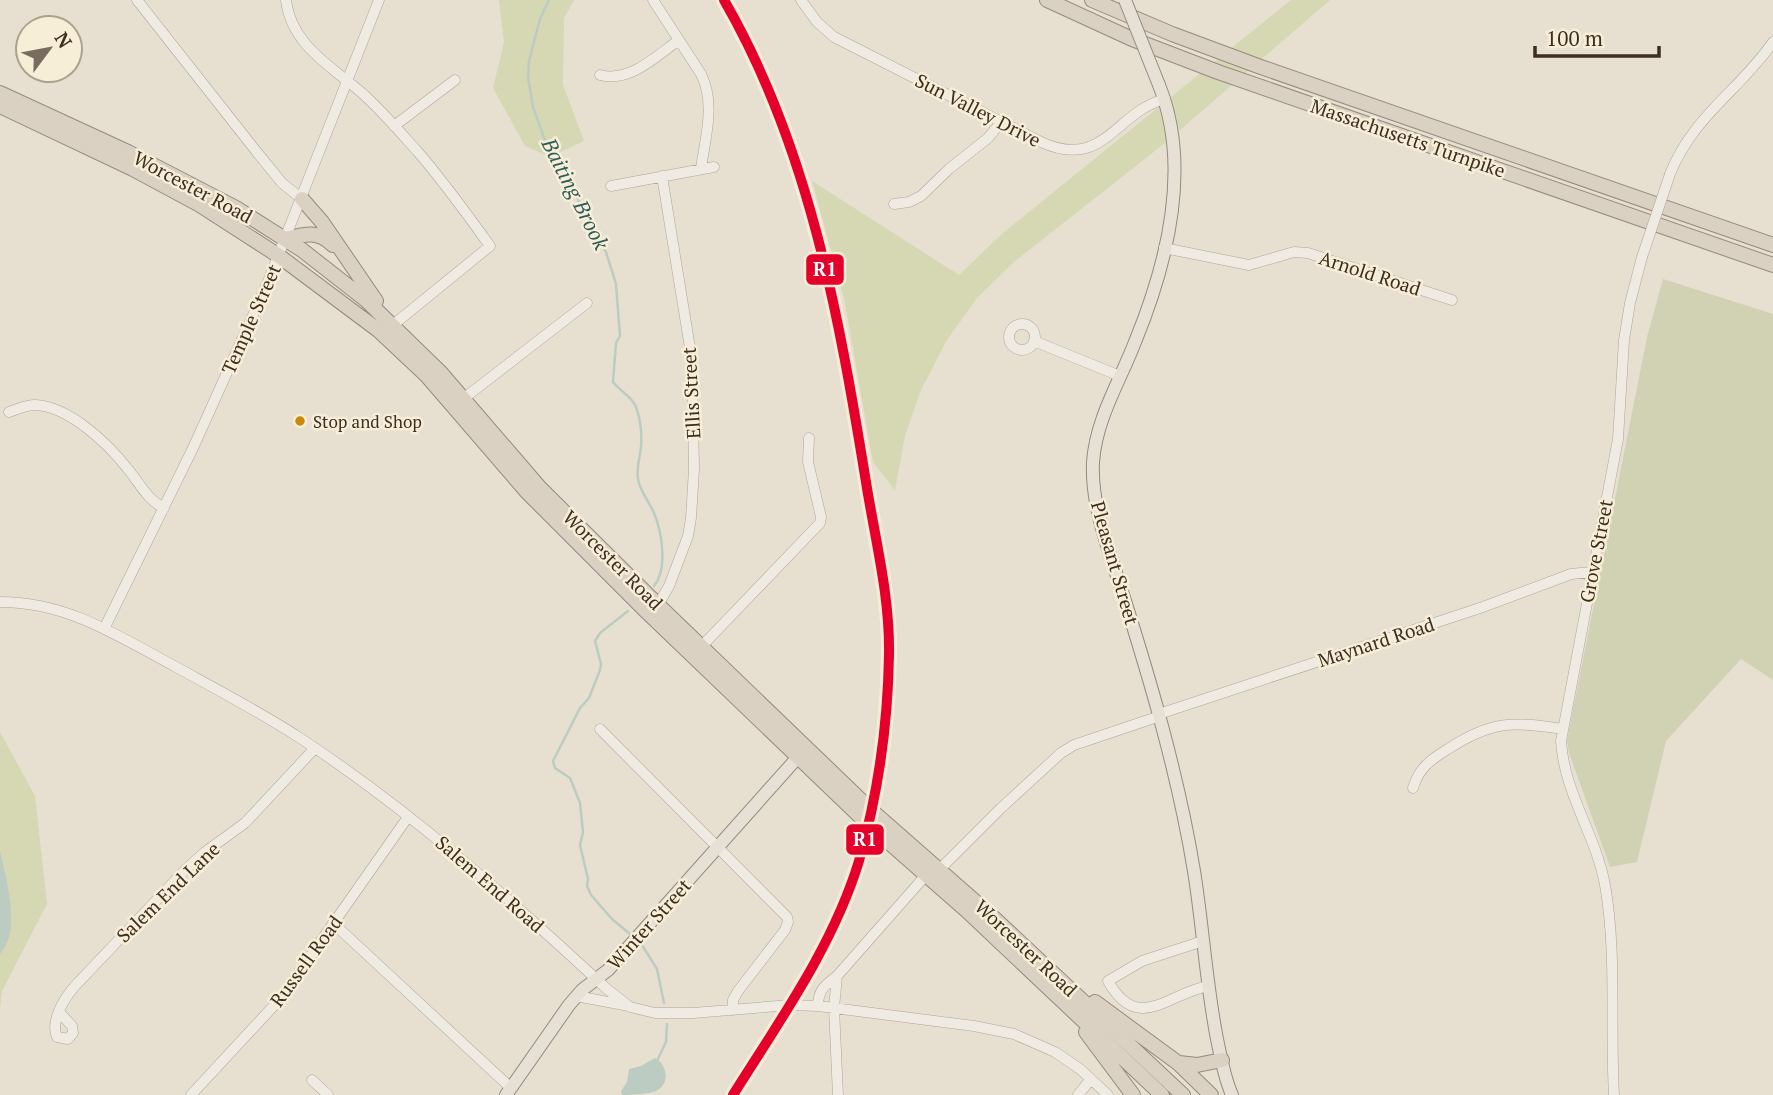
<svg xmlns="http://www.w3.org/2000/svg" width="1773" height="1095" viewBox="0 0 1773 1095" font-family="'PT Serif',serif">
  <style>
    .green { fill: #d6d7b3 }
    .cemetery { fill: #d1d1b3 }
    .water { fill: #bcccc2 }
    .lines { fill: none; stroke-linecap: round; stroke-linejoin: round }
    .stream { stroke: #bcccc2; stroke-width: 2.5 }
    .minor-casing { stroke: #ada599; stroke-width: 11 }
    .major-casing { stroke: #928b80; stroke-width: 14 }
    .highway-casing { stroke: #928b80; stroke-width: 16 }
    .minor { stroke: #efebe3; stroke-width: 10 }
    .major { stroke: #e6e1d4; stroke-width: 12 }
    .highway { stroke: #dad1c2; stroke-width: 14 }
    .minor-bridge-casing { stroke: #ada599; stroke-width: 11; stroke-linecap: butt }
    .major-bridge-casing { stroke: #928b80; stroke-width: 14; stroke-linecap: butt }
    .minor-bridge { stroke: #efebe3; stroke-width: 10 }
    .major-bridge { stroke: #e6e1d4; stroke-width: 12 }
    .rail-1-casing { stroke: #f7eed8; stroke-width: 16 }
    .rail-1 { stroke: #e4002b; stroke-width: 10 }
    .bus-dot { fill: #c88808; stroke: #f7eed8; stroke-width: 2.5 }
    .labels { text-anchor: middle; stroke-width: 5; stroke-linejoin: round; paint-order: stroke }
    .bus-label { font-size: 17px; fill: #3d2e20; stroke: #f7eed8; text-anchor: start }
    .street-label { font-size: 19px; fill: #3d2e20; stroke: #f7eed8 }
    .water-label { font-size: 21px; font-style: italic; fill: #2f5d5a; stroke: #f7eed8 }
    .line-badge { stroke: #f7eed8; stroke-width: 2.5 }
    .badge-label { font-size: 19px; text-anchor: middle; font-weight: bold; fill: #fff }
  </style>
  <rect width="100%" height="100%" fill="#e7e0d1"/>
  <!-- green -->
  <path class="green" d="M499,0H574L564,18L563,85L584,141L550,157L525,146L493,88L504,42Z
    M1291,0H1330L1165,143L1014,262L977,298L947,340L921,390L905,436L895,490L873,462L844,298L812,181L959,275L1003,233Z
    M0,732L35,796L47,904L2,991L0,1008Z"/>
  <!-- cemetery -->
  <path class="cemetery" d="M1663,279L1773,314V680L1741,659L1666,741L1637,862L1610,867L1569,753L1567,740L1647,337Z"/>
  <!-- water -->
  <path class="water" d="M0,851C6,880 22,930 0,954Z
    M655,1058C667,1064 671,1084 656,1091C649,1094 630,1095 622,1095L621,1091L627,1082L629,1069L641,1066Z"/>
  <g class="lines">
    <!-- stream -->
    <path class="stream" d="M549,0L540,19L529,61L528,77L533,107L551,157L575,194L606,252L616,284L620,336L616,343L613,382C620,391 635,399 637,410C641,422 642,434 641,447C640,457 636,469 638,479C640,492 649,501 654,513C662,532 668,569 654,586
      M628,611L600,633L595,641L601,664L600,670L589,698L580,708L553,761L555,768L570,778L580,803L583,832L580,845L588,879L587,886L591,895L612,919L630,934
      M642,945L657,969L664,1003
      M656,1063L666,1042L667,1024"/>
    <!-- minor casing -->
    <g class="minor-casing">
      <path id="minor" d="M137,0L256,151L282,183L302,199
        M286,0C291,45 331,66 362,93C382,111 400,132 418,152C444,182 467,214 490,246L393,325
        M653,0L701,74C716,104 705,138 701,169
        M801,0L817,22L834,37L1041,142C1104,171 1115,112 1165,99
        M600,75C630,83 656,56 679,40
        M394,126L455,80
        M1670,174C1693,116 1739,91 1773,42
        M611,186L714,167
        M894,204L909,202L921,196L949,169L988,138L1002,121
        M1164,248L1249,265L1294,252L1308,253L1452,300
        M1009 337a13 13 0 1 1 26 0a13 13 0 1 1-26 0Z
        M1034,341L1120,376
        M463,399L587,303
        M9,412C18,409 26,405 35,405C69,406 108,444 127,468C139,482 147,500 164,508
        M0,602C68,602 118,636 176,667C218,690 260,712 300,738C411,811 510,899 607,989L630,1007L655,1013H693L790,1005L818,1006L974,1026L1014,1034L1055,1052L1080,1069L1108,1095
        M658,605L669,586L688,536L691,518L694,469L692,360L662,176
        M104,629L193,448L267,284L379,0
        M701,647L820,523L821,517L808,462L809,438
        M1159,714L1480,608L1571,574L1592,572
        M600,729L787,917L788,922L785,930L738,991L733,1000V1010
        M1413,788C1419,768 1430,760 1448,749C1491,721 1512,721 1562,729
        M939,870L1001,808L1061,753L1074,745L1160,716
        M333,923L511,1088
        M1203,941L1142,961L1108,981C1138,1034 1167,994 1208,986
        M837,976L834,1008L838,1095
        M576,996L624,1005
        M818,1006C818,990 825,985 837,976L926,875
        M59,1012L72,1026L73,1033L68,1039L57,1037C50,1021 64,999 74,987L187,868L205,852L245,823L315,748
        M312,1080L328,1095
        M191,1095L281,998L408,817
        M1078,1095L1091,1079
        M1614,1095C1610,1026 1617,953 1605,885C1596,835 1564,793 1561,741L1618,439L1624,340L1630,303L1642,257"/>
    </g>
    <!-- major casing -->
    <g class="major-casing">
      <path id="major" d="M1159,85C1192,167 1167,264 1135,342C1120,381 1096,419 1093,462C1091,504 1107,545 1120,585C1150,679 1178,774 1194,871C1203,927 1206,983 1217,1039C1221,1058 1224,1077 1232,1095
        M506,1095L569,1005L582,990L608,970L798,757"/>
    </g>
    <!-- highway casing -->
    <g class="highway-casing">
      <path id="highway" d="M1047,0L1132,39L1218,72L1773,265
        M1092,0L1172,34L1258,66L1773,245
        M0,93L128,152L236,208L302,250L366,300L441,373L540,488L658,605L872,811L995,919L1183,1095
        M0,106L133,169L200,205L279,256L378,330L427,376L527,492L646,611L868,824L966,910L1162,1095
        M302,199L322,222L376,301
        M286,239C305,234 318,230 333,245
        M1095,1002L1178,1063L1211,1095
        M1086,1032L1133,1095
        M1179,1063L1197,1065L1222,1060"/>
    </g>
    <!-- minor -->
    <use href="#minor" class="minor"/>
    <!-- major -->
    <use href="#major" class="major"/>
    <!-- highway -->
    <use href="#highway" class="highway"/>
    <!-- minor-bridge casing -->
    <g class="minor-bridge-casing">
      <path id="minor-bridge" d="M1642,257L1670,174"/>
    </g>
    <!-- major-bridge casing -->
    <g class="major-bridge-casing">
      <path id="major-bridge" d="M1125,0L1159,85"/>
    </g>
    <!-- minor-bridge -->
    <use href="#minor-bridge" class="minor-bridge"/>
    <!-- major-bridge -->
    <use href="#major-bridge" class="major-bridge"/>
    <!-- rail-1 casing -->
    <g class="rail-1-casing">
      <path id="rail-1" d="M724,0C809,147 839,316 866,482C875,539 890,596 889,654C888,724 878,794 859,861C833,946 780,1020 733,1095"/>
    </g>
    <!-- rail-1 -->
    <use href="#rail-1" class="rail-1"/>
  </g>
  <!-- markers -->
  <circle class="bus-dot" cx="300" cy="421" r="6"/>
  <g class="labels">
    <!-- bus labels -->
    <g class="bus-label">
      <text x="313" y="428">Stop and Shop</text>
    </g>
    <!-- street labels -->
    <g class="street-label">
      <text transform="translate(978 110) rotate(27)" y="7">Sun Valley Drive</text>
      <text transform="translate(1408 138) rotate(19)" y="7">Massachusetts Turnpike</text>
      <text transform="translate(193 187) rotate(28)" y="7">Worcester Road</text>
      <text transform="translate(1370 273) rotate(18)" y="7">Arnold Road</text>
      <text transform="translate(251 319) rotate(-66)" y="7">Temple Street</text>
      <text transform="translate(691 393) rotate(-93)" y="7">Ellis Street</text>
      <text transform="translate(1596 551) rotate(-79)" y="7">Grove Street</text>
      <text transform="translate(613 560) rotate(45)" y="7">Worcester Road</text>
      <text transform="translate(1115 563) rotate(74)" y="7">Pleasant Street</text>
      <text transform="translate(1376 642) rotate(-18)" y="7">Maynard Road</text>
      <text transform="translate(490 884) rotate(41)" y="7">Salem End Road</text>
      <text transform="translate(168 892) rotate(-44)" y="7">Salem End Lane</text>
      <text transform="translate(649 924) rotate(-48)" y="7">Winter Street</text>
      <text transform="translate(1026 948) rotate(43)" y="7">Worcester Road</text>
      <text transform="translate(306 961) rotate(-54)" y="7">Russell Road</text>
    </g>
    <!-- water labels -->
    <g class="water-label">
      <text transform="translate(575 194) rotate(63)" y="7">Baiting Brook</text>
    </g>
  </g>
  <g class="line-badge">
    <rect x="805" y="253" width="40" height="33" rx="7" fill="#e4002b"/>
    <rect x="845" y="823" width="40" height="33" rx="7" fill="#e4002b"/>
  </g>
  <g class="badge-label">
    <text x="825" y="276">R1</text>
    <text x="865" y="846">R1</text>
  </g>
  <!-- north arrow -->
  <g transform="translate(49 49) rotate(58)"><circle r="33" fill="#f7eed8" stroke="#ada18e" stroke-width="2"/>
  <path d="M0-5L12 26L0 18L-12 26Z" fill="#786c5e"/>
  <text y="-10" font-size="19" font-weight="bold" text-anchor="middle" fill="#3d2e20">N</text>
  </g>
  <!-- scale -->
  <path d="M1535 46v10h124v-10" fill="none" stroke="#3d2e20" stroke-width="3.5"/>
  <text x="1546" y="46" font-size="21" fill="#3d2e20" stroke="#f7eed8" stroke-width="5" paint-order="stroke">100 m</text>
</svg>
